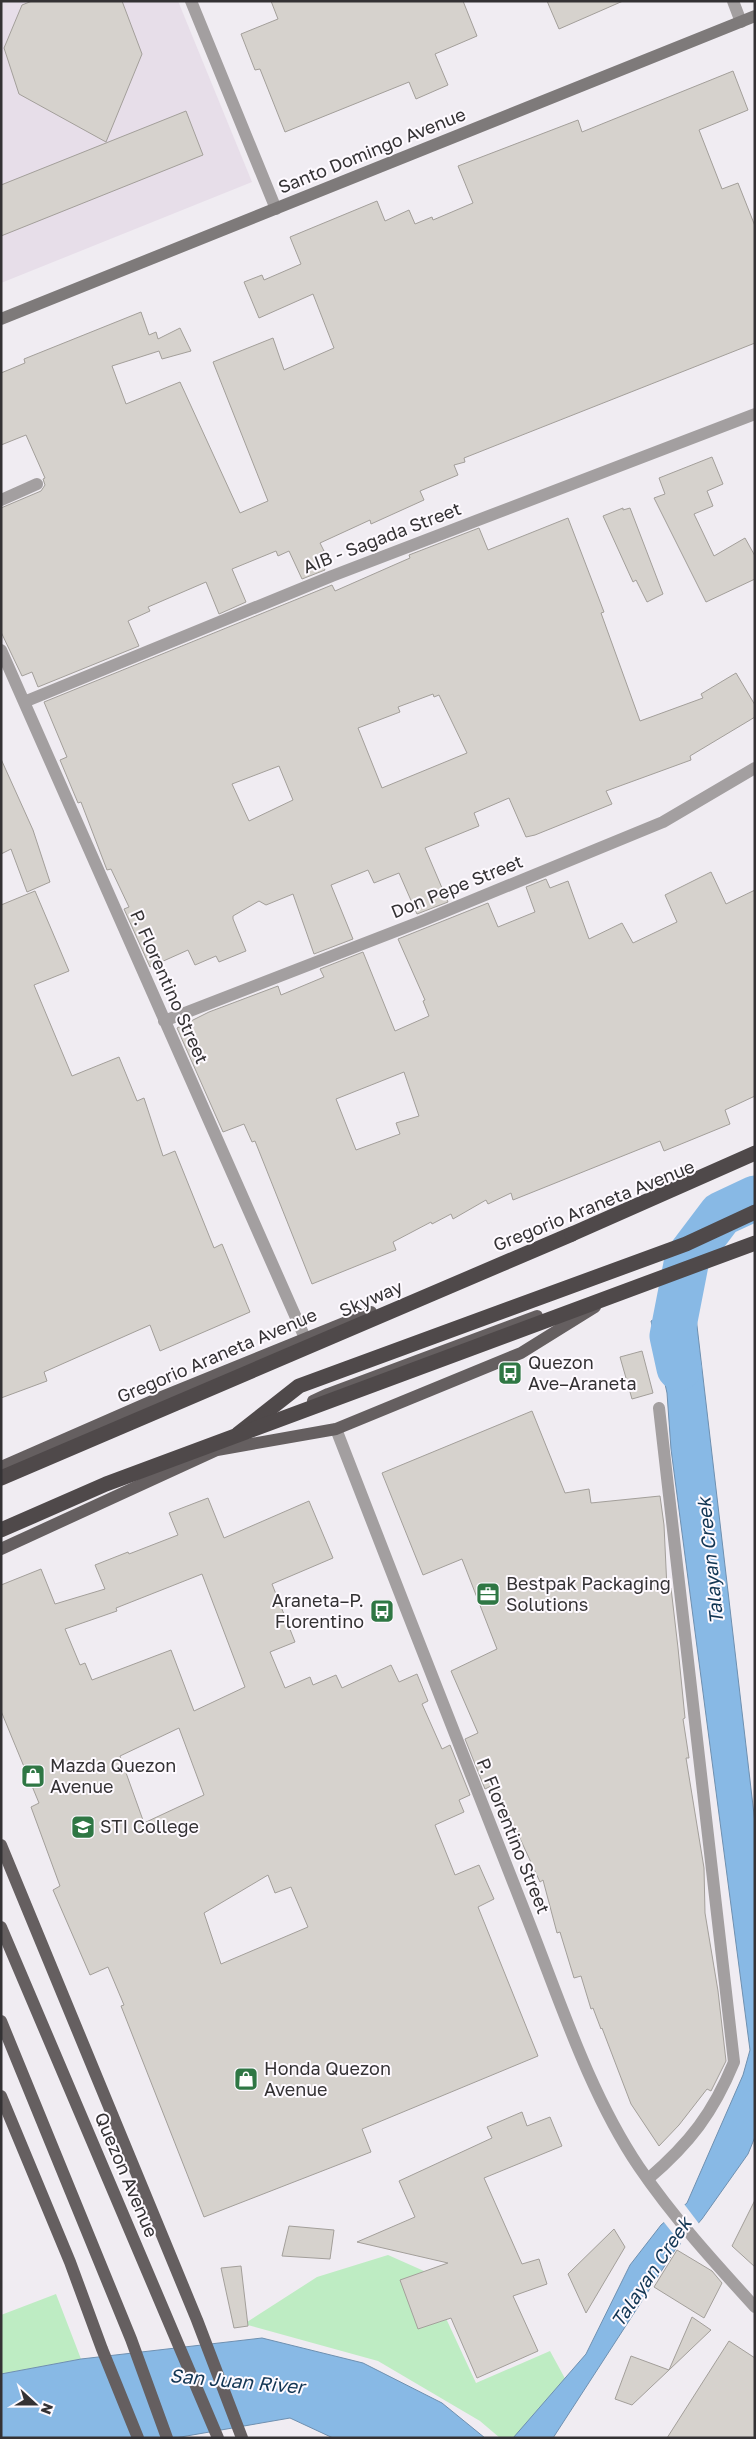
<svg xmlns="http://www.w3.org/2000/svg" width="756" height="2439" viewBox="0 0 756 2439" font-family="'Golos Text',sans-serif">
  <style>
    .built { fill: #e7dee9 }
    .green { fill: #beecc3 }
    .water { fill: #88b9e5; stroke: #6f90b0 }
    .pier { fill: #f0ecf2 }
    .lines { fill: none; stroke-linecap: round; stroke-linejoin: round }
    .river { stroke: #88b9e5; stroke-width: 45 }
    .building { fill: #d6d2cd; stroke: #a39f9a; fill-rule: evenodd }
    .pedestrian { stroke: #a39fa0; stroke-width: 12 }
    .minor { stroke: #a39fa0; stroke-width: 12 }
    .tertiary { stroke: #a39fa0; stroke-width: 12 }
    .secondary { stroke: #7e7a7a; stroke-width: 12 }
    .primary { stroke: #655f60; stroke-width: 12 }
    .motorway { stroke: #4f494a; stroke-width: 15 }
    .motorway-bridge { stroke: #4f494a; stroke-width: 15 }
    .labels { text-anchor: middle; stroke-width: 4; stroke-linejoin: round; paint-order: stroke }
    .street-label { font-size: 18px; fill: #343234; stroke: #fefaff }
    .poi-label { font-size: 18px; fill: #343234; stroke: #fefaff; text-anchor: start }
    .water-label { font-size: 19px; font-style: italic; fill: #123654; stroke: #fefaff }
  </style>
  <rect width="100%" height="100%" fill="#f0ecf2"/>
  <!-- built -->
  <path class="built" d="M1,1H178L252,182L1,283Z"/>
  <!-- green -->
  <path class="green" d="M388,2255L424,2271L476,2383L550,2351L568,2384L533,2438H500L480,2421L378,2361L244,2324L317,2277Z
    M56,2294L81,2359L1,2374V2315Z"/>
  <!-- water -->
  <path class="water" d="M694,1300L755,1823V2137L748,2154L702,2219L675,2250L553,2438H513L586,2354L630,2265L661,2225L687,2203L743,2075L750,2050L671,1449L667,1393L651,1321Z
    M262,2338L363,2363L442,2403L485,2438H333L290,2418L175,2438H1V2374L81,2359Z"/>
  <!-- pier -->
  <path class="pier" d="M684,2204L700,2225L682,2245L663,2221Z"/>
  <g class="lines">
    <!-- river -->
    <path class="river" d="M679,1368L672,1336L687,1259L721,1214L755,1198"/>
  </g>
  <!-- building -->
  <path class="building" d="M32,1H122L142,54L106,142L19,94L4,48L22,5Z
    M271,1H463L477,36L435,54L448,85L416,99L409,82L285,132L260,69L255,70L241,34L278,19Z
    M547,1H623L559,29Z
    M733,71L748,110L699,130L722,189L738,183L755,226V343L464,458L465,462L454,465L458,475L420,491L424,500L371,524L370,520L320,543L324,551L318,554L325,570L302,579L289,551L278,556L276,551L232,569L246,602L219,614L206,582L148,607L150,611L128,621L139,646L38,687L32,672L22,676L1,632V508L41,491L45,485L43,479L45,478L26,435L1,445V373L25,363L24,359L141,312L149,335L156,332L158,339L180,328L191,351L162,359L159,351L112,366L126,404L180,382L240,513L268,501L213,362L273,338L284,370L334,348L313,294L259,318L244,282L262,275L264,280L301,264L290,237L377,201L385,221L409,210L415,224L432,217L433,220L473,203L458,166L578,120L582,132Z
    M186,111L203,155L1,236V185Z
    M712,457L723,484L707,491L713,506L694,514L714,556L745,538L755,556V579L706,602L654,498L665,494L659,478Z
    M623,508V510L630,508L663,594L647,602L636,580L633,582L603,516Z
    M568,518L604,612L601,613L640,721L703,698L701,694L736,673L755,705V717L690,756L691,760L606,791L612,804L535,835L526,837L509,798L474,813L479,826L425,848L448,902L417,914L399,873L374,883L368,870L331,885L353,939L314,954L293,894L266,905L259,901L233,916V919L246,951L219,962L216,956L195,965L188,950L150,967L124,909L129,907L111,869L107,870L81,802L78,803L60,760L67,757L44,702L332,585L335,591L394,565L410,558L409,555L479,528L488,550ZM433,694L434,697L439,695L467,753L382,788L358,728L400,712L398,707ZM279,766L293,800L249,821L232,784Z
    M1,759L33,830L50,882L27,892L11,849L1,854Z
    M711,872L726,904L755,890V1096L725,1110L730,1124L664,1151L660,1141L513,1200L511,1193L488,1204L486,1200L453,1219L451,1214L432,1224L431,1222L393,1242L396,1250L312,1284L255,1141L252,1142L244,1124L223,1132L177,1028L209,1012L278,986L281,995L324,977L320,969L363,952L395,1031L429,1016L423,1001L425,1000L398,939L488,903L498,927L535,912L526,887L546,879L550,888L568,881L589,939L622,923L633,943L677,922L665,895ZM404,1072L419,1116L396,1123L400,1134L356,1150L336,1099Z
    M35,891L69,971L34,985L72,1076L119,1057L137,1101L144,1098L163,1156L175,1151L214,1248L222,1244L250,1312L160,1351L150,1325L44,1372L47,1381L1,1398V905Z
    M642,1351L653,1393L632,1399L620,1357Z
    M532,1411L565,1493L589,1489L591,1503L660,1496L664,1525L667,1589L671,1588L678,1648L685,1718L683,1719L689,1758H686L704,1868L705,1913L718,1991L726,2061L711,2091L707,2089L679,2125L659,2146L631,2104L602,2028L601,2029L593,2008L591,2009L581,1976L574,1978L560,1932L557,1933L543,1880L540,1882L495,1784L485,1789L465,1739L478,1733L451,1671L497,1649L462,1559L423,1575L382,1473Z
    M208,1498L224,1538L309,1501L333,1558L272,1584L295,1642L270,1652L285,1688L310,1677L313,1685L336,1675L342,1688L391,1665L399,1682L417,1674L428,1701L422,1704L442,1749L450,1745L470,1795L459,1800L464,1812L435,1825L455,1875L479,1865L494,1899L478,1907L538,2056L362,2129L371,2152L204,2217L121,2006L124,2005L108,1967L90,1975L53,1890L60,1886L31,1807L39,1803L1,1711V1585L41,1569L55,1604L105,1589L95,1565L128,1552L129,1554L178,1535L169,1513ZM202,1574L245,1687L194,1711L171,1650L92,1680L85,1663L80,1665L65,1629L117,1611L116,1608ZM179,1728L204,1795L144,1823L120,1756ZM268,1875L275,1893L291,1887L308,1927L221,1964L204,1913Z
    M522,2112L527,2126L550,2117L562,2146L484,2178L522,2264L539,2259L547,2284L513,2296L538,2351L477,2378L451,2318L418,2329L400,2280L448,2263L357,2242L415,2217L399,2181L492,2138L487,2127Z
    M755,2200V2267L732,2246Z
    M289,2226L334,2230L330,2259L282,2256Z
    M614,2229L625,2247L586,2313L568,2274Z
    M677,2250L712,2271L722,2283L704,2318L654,2287Z
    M241,2266L248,2326L234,2328L221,2268Z
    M692,2317L711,2330L669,2370Z
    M729,2341L755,2358V2438H667Z
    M631,2356L669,2370L632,2405L615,2399Z"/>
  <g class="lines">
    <!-- pedestrian -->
    <path class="pedestrian" d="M648,2179C690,2143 713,2113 734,2062L659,1408"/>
    <!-- minor -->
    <path class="minor" d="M191,1L276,209
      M1,500L37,484
      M1,650L305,1338
      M24,702L332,576L755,414
      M164,1021L422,921L663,822L755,768
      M336,1429C399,1591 462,1754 526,1915C559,1998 589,2093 639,2167C673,2217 714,2262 755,2307"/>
    <!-- tertiary -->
    <path class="tertiary" d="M733,1L741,22"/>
    <!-- secondary -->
    <path class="secondary" d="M1,319L755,16"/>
    <!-- primary -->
    <path class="primary" d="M313,1401L328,1394L537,1316
      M217,1450L336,1429L521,1353L595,1307
      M1,1467L159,1398L371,1312
      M1,1549L221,1448
      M1,1845L197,2320L242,2438
      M1,1927L218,2438
      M1,2021L131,2339L167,2438
      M1,2096L70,2262L102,2349L138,2438"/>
    <!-- motorway -->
    <path class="motorway" d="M238,1434L299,1386L686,1244L755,1212
      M1,1478L572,1234"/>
    <!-- motorway-bridge -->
    <path class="motorway-bridge" d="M572,1234L755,1153
      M1,1530L106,1484L755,1243"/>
  </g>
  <!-- icons -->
  <defs>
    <g id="bus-square" transform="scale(1.25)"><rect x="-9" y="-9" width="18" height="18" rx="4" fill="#2f7744" stroke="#fefaff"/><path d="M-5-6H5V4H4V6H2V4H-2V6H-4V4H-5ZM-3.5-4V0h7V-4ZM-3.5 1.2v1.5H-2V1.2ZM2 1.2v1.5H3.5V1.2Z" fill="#fff"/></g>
    <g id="office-square" transform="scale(1.25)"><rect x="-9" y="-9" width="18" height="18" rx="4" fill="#2f7744" stroke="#fefaff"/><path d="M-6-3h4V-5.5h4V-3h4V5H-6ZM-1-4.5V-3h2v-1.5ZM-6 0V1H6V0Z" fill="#fff"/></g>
    <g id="shop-square" transform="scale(1.25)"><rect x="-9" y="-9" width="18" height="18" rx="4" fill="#2f7744" stroke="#fefaff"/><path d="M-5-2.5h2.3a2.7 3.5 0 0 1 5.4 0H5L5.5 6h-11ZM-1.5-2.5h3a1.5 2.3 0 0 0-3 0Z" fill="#fff"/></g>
    <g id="university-square" transform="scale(1.25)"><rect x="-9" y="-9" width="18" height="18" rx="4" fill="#2f7744" stroke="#fefaff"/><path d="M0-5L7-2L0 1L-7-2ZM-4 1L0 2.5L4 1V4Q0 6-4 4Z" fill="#fff"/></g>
  </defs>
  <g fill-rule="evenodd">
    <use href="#bus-square" x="510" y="1373"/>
    <use href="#office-square" x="488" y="1594"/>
    <use href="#bus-square" x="382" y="1611"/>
    <use href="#shop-square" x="33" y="1776"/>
    <use href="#university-square" x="83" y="1827"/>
    <use href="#shop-square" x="246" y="2079"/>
  </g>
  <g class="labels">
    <!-- street labels -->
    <g class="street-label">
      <text transform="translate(372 151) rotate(-22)" y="6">Santo Domingo Avenue</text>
      <text transform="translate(382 538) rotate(-21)" y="6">AIB - Sagada Street</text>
      <text transform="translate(457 887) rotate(-22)" y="6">Don Pepe Street</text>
      <text transform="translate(169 987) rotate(66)" y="6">P. Florentino Street</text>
      <text transform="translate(594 1206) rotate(-22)" y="6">Gregorio Araneta Avenue</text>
      <text transform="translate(371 1299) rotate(-23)" y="6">Skyway</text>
      <text transform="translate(217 1356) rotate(-23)" y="6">Gregorio Araneta Avenue</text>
      <text transform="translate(513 1836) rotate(68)" y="6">P. Florentino Street</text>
      <text transform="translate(126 2175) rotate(67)" y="6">Quezon Avenue</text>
    </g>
    <!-- poi labels -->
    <g class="poi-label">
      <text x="528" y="1369">Quezon<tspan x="528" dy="21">Ave–Araneta</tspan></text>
      <text x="506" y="1590">Bestpak Packaging<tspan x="506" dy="21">Solutions</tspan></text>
      <text x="364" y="1607" text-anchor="end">Araneta–P.<tspan x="364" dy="21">Florentino</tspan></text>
      <text x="50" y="1772">Mazda Quezon<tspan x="50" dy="21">Avenue</tspan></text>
      <text x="100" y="1833">STI College</text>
      <text x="264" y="2075">Honda Quezon<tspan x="264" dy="21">Avenue</tspan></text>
    </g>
    <!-- water labels -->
    <g class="water-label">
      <text transform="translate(710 1561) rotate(-96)" y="7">Talayan Creek</text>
      <text transform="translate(651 2272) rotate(-56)" y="7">Talayan Creek</text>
      <text transform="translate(237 2381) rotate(5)" y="7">San Juan River</text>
    </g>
  </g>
  <!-- border -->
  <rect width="756" height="2439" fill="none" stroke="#343234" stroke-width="5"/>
  <!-- north arrow -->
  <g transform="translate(35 2404) rotate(111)" stroke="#fefaff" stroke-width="4" paint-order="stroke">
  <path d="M0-4L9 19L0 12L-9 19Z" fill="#343234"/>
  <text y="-8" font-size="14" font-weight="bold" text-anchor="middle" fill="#343234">N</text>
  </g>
</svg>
